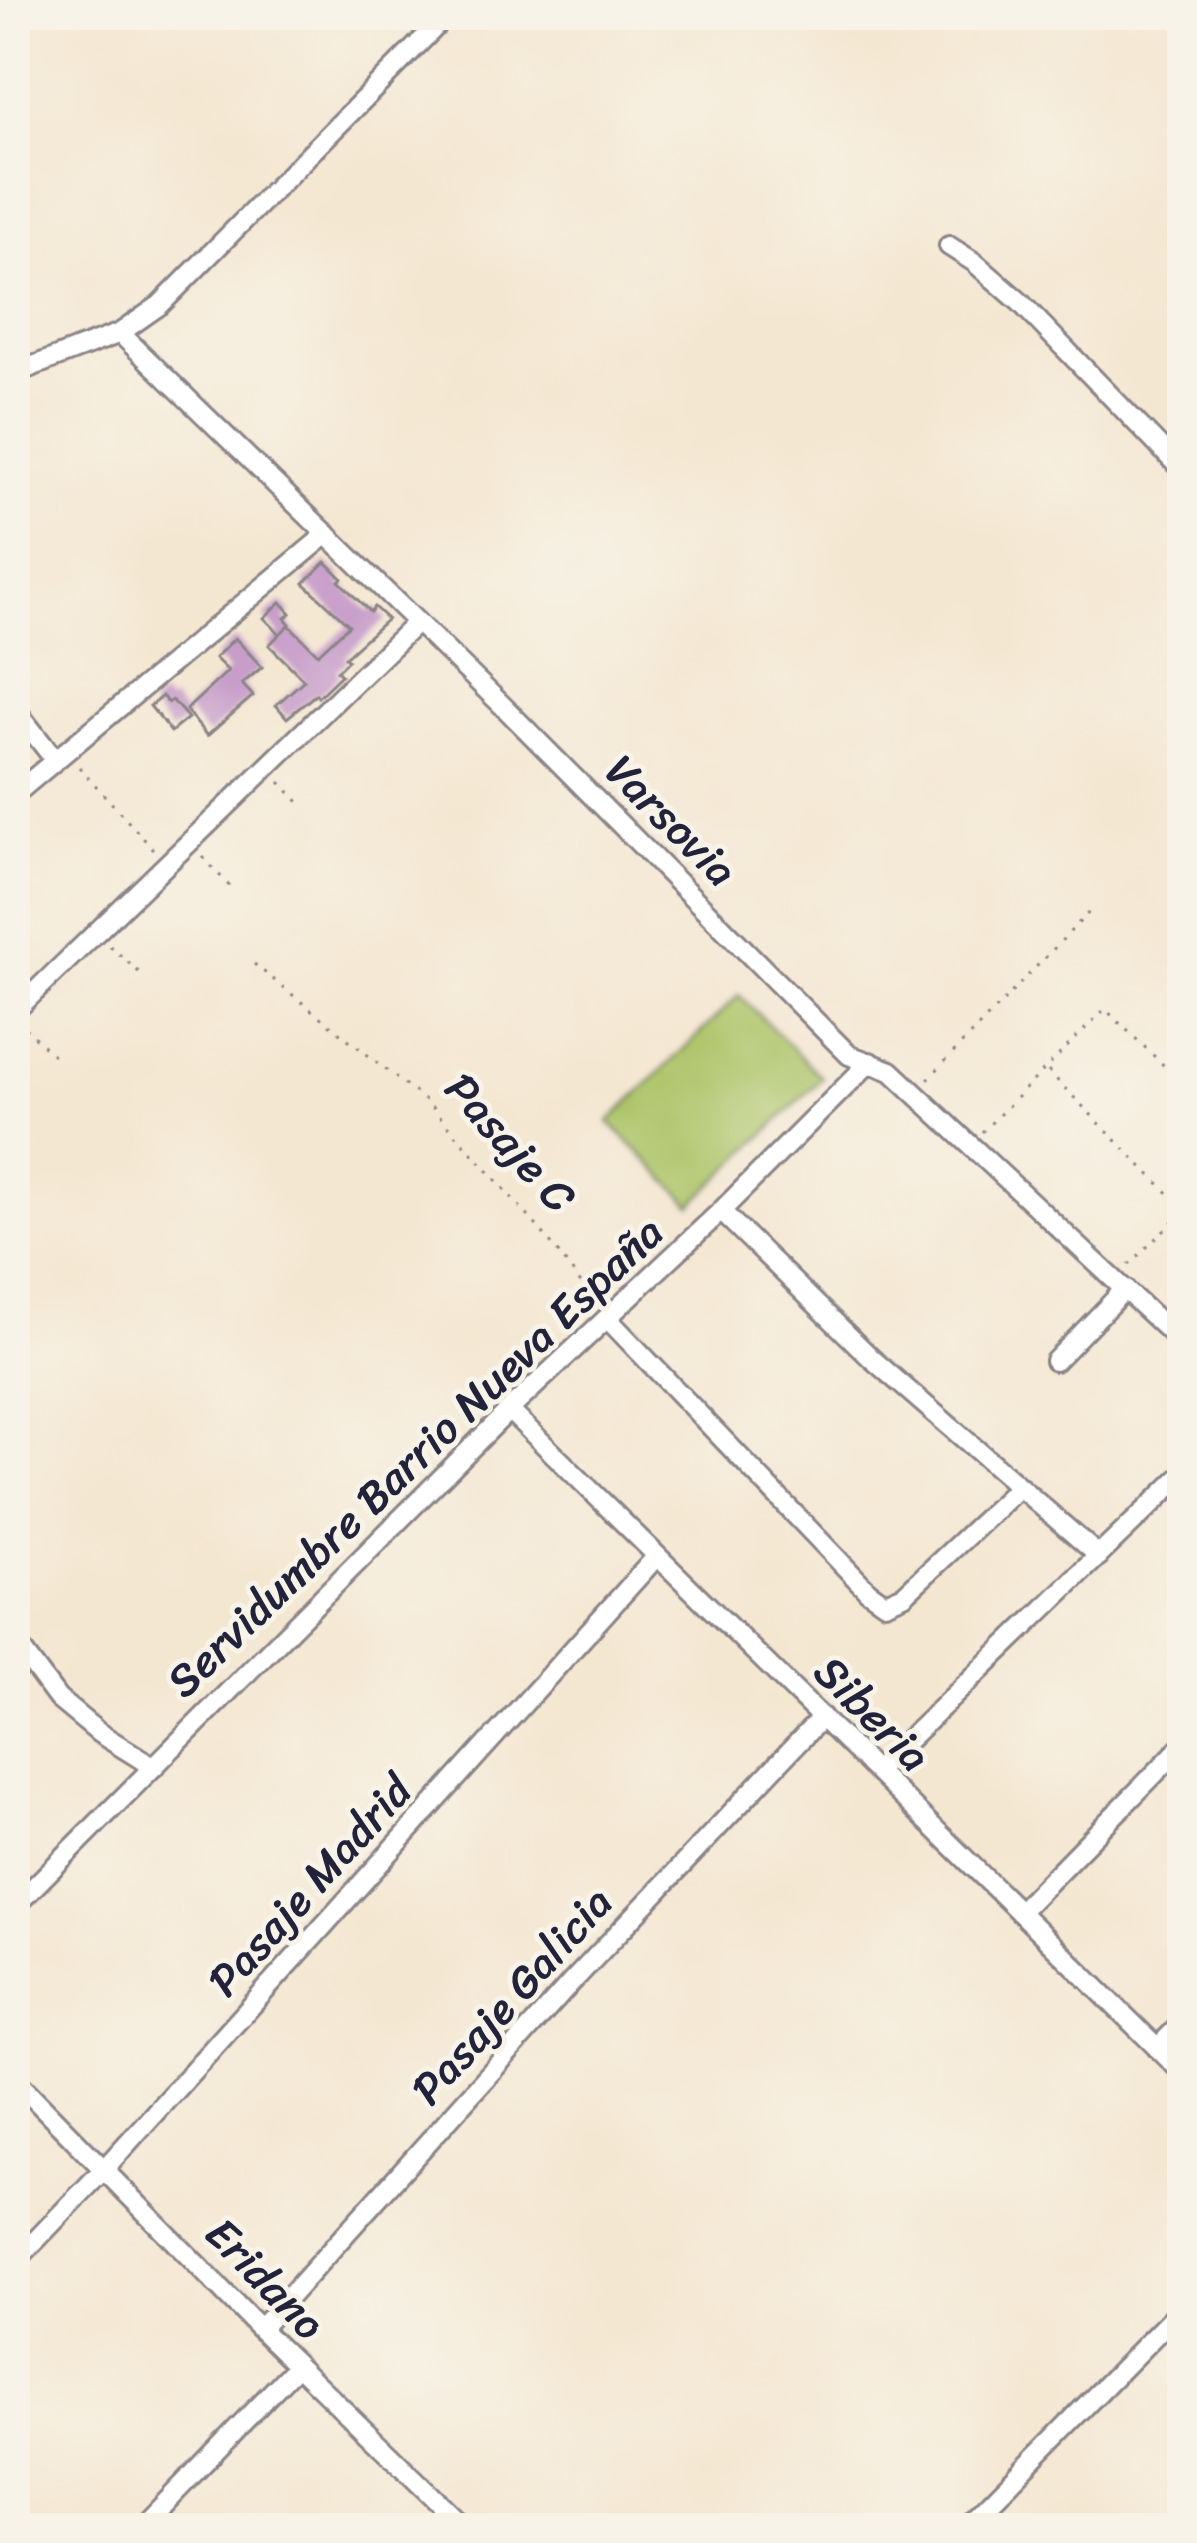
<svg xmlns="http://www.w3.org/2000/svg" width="1197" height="2543" viewBox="0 0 1197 2543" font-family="Sriracha,sans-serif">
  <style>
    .green { fill: #adc469; stroke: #687352; stroke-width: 3 }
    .building { fill: #c79dca }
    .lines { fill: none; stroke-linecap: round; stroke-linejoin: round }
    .minor-casing { stroke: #8b8486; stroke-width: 24 }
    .path { stroke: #8b8486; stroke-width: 3; stroke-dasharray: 3 9; stroke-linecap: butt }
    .minor { stroke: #fff; stroke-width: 18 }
    .labels { text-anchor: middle; stroke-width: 10; stroke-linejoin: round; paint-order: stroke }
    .street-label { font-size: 45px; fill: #22223b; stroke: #f7f3e8 }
  </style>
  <rect width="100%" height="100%" fill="#f7f3e8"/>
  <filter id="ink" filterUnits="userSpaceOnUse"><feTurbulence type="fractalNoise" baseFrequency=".00833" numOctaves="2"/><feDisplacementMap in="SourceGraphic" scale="24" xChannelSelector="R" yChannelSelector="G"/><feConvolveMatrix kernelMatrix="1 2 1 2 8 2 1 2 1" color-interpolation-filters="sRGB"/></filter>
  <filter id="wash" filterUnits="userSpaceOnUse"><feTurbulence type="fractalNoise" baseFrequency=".004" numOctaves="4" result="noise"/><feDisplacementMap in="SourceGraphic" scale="48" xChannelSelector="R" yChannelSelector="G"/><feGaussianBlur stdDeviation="2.7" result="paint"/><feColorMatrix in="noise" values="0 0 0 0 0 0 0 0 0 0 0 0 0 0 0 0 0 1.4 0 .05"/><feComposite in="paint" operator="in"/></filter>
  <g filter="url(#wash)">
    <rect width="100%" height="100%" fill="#f4e7d2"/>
    <!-- green -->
    <path class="green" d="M739,995L822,1078L692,1205L609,1122Z"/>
    <g id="blocks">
      <!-- building -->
      <path class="building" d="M326,562L342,578L339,581L370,612L374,607L387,619L345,657L348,660L337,671L341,675L318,697L316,694L287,718L276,705L304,680L269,645L289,625L318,654L349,625L304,583Z
        M281,602L291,613L285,618L290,624L280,634L264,618Z
        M235,638L262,667L242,684L253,696L207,736L186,710L228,671L215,658Z
        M162,696L168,703L172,700L188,718L171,732L150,706Z"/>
    </g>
  </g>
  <g filter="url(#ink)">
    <use href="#blocks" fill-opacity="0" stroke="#8b8486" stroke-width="3"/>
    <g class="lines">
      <!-- minor casing -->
      <g class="minor-casing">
        <path id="minor" d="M949,246L974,262L1020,302L1182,470
          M120,333L500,703L849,1055L891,1071L1182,1343
          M15,373L120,333L160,305L447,15
          M15,709L55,760
          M15,794L327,534
          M15,1011L417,622
          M721,1211L871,1358L1099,1556
          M607,1318L868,1591L885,1603L904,1595L1018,1488
          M1055,1361L1125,1289
          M509,1410L1182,2072
          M15,1641L58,1699L99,1733L154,1767
          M876,1771L1182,1475
          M15,1906L509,1410L721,1211L870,1062
          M1019,1912L1182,1746
          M1157,2048L1182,2023
          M15,2079L260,2329L465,2528
          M15,2262L105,2168L657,1556
          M260,2329L570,1984L822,1717
          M141,2528L297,2366
          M965,2528L1182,2308"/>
      </g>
      <!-- path -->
      <path class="path" d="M79,767L153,849
        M280,782L301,804
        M203,857L232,889
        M110,946L141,974
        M254,964L428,1103L543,1233L595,1302
        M25,1028L53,1055
        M1048,1071L1182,1207
        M928,1079L1093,908
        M982,1132L1105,1009L1182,1083
        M1129,1265L1182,1212"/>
      <!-- minor -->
      <use href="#minor" class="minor"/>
    </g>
  </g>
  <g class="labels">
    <!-- street labels -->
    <g class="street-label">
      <text transform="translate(672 820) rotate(45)" y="16">Varsovia</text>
      <text transform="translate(511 1142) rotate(48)" y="16">Pasaje C</text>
      <text transform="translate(414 1456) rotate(-44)" y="16">Servidumbre Barrio Nueva España</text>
      <text transform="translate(873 1713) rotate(45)" y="16">Siberia</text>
      <text transform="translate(309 1885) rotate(-48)" y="16">Pasaje Madrid</text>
      <text transform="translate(511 1995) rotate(-48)" y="16">Pasaje Galicia</text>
      <text transform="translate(266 2278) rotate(46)" y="16">Eridano</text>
    </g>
  </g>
  <!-- margin -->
  <rect width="1197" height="2543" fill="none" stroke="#f7f3e8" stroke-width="60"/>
</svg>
